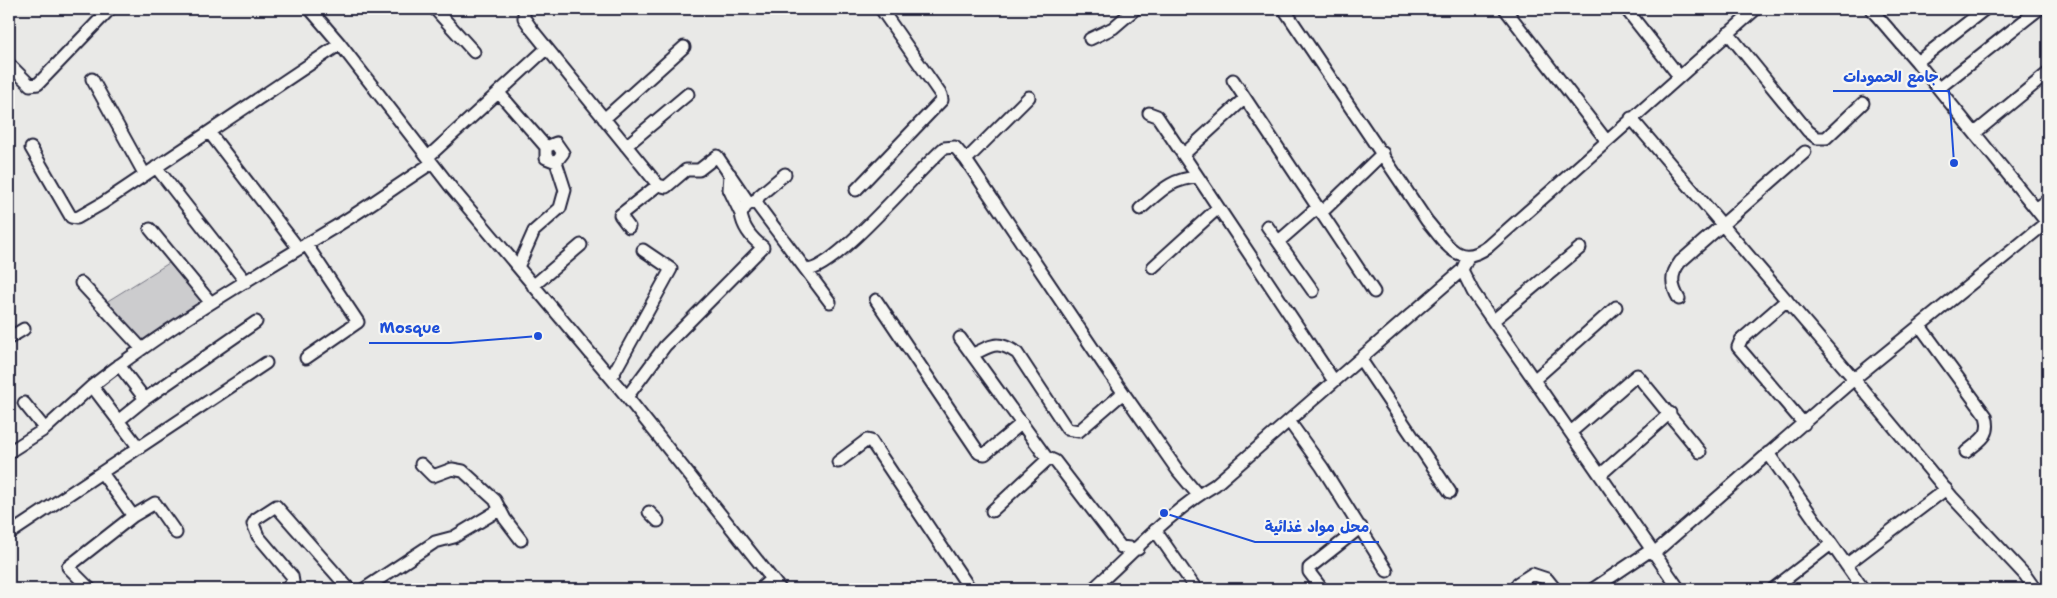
<svg xmlns="http://www.w3.org/2000/svg" width="2057" height="598" viewBox="0 0 2057 598" font-family="'Shantell Sans','Playpen Sans Arabic',sans-serif">
  <style>
    .green { fill: #ccccce; stroke: #777784 }
    .lines { fill: none; stroke-linecap: round; stroke-linejoin: round }
    .minor-casing { stroke: #22223b; stroke-width: 15 }
    .minor { stroke: #f6f6f2; stroke-width: 11 }
    .leader { fill: none; stroke: #1d4ed8; stroke-width: 2 }
    .callout-dot { fill: #1d4ed8; stroke: #f6f6f2; stroke-width: 2 }
    .callout-label { font-size: 15px; text-anchor: middle; font-weight: bold; fill: #1d4ed8; stroke: #f6f6f2; stroke-width: 4.5; stroke-linejoin: round; paint-order: stroke }
  </style>
  <rect width="100%" height="100%" fill="#e9e9e7"/>
  <filter id="ink" filterUnits="userSpaceOnUse"><feTurbulence type="fractalNoise" baseFrequency=".02" numOctaves="2"/><feDisplacementMap in="SourceGraphic" scale="10" xChannelSelector="R" yChannelSelector="G"/><feConvolveMatrix kernelMatrix="1 2 1 2 8 2 1 2 1" color-interpolation-filters="sRGB"/></filter>
  <g filter="url(#ink)">
    <!-- green -->
    <path class="green" d="M169,263L204,305L145,346L106,302Z"/>
    <g class="lines">
      <!-- minor casing -->
      <g class="minor-casing">
        <path id="minor" d="M310,9L340,44L450,186L627,397L780,589
          M435,9L474,52
          M524,9V18L533,31L658,185L666,187L686,170H699L717,156L749,203
          M1284,9L1427,221C1446,243 1458,270 1489,246L1756,9
          M1505,9L1606,140
          M1626,9L1679,76
          M1871,9L1917,62L2048,224
          M1728,33L1808,131L1817,138H1826L1863,103
          M1090,39L1113,28L1135,9
          M1917,62L1985,9
          M9,64L30,85L38,84L110,9
          M92,79L145,175
          M1233,80L1374,292
          M1939,88L2039,9
          M499,93L546,147
          M1029,97L966,160L1106,368L1178,471L1198,495
          M1149,113L1157,116L1198,177
          M1631,118L1854,379L1952,497L2025,575L2035,589
          M604,119L684,47
          M209,132L299,249
          M1975,133L2048,73
          M556,143L563,153L556,162L546,158V147Z
          M626,146L688,94
          M31,148L71,217L77,218L103,203L340,44
          M1184,154L1245,98
          M428,157L547,48
          M156,167L246,282
          M730,174L729,189L741,214
          M785,174L759,196L756,203L830,302
          M856,190L942,100L941,95L881,9
          M1140,209C1161,191 1170,179 1198,177L1334,381
          M2036,209L2048,200
          M1321,213L1383,153
          M1267,226L1313,291
          M629,227L620,215L658,185
          M150,229L211,303
          M1279,241L1318,207
          M518,267L534,231L560,208L565,190L556,162
          M1153,267L1218,208
          M807,270C837,268 917,171 944,148L955,147L966,160
          M1462,270L1473,292L1679,589
          M81,283L142,349
          M533,286L581,245
          M1679,299C1671,285 1670,275 1680,262L1805,152
          M876,300L979,453L985,454L1022,423
          M1787,300L1741,340L1738,347L1804,424
          M1494,320L1580,248
          M1920,326L1986,416C1992,436 1980,440 1966,452
          M9,338L24,329
          M960,338L1046,457L1055,461L1121,547L1138,549
          M973,354C993,345 997,340 1017,353L1067,429L1079,431L1123,393
          M306,358L358,322L306,244
          M1361,360L1450,492
          M119,365L145,399L256,322
          M611,378L671,269L643,250
          M1535,379L1616,307
          M92,386C167,327 249,279 330,230C365,209 398,185 432,163
          M627,397L665,346L763,247C751,238 743,228 741,214L746,206L757,199
          M24,403L45,429
          M118,421L145,399
          M1289,421L1322,467L1387,571
          M1571,432L1637,375L1700,452
          M9,452L45,429L92,386L139,448
          M1768,453L1863,589
          M838,462L867,440L871,441L970,589
          M421,464L433,476L452,469L463,471L495,500L505,519L521,540
          M102,473L133,516L155,503L176,533
          M1600,475L1670,413
          M992,511L1048,459
          M649,512L658,521
          M1155,530L1196,589
          M9,534L266,363
          M1653,554L1854,379L2047,222
          M1846,565L1946,489
          M90,589L68,567L133,516
          M285,589L293,582L292,576L258,536L253,524L256,519L276,506L349,589
          M364,589L435,542L454,537L499,510
          M760,589L771,579
          M1093,589C1133,553 1169,512 1215,485L1462,270L1468,257
          M1322,589L1309,572V568L1361,527
          M1515,589L1518,583L1532,574L1547,579L1555,589
          M1593,589L1651,550
          M1773,589L1831,544"/>
      </g>
      <!-- minor -->
      <use href="#minor" class="minor"/>
    </g>
  </g>
  <!-- callouts -->
  <path class="leader" d="M1954 163L1949 91H1833M538 336L450 343H369M1164 513L1255 542H1379"/>
  <g class="callout-dot">
    <circle cx="1954" cy="163" r="5"/>
    <circle cx="538" cy="336" r="5"/>
    <circle cx="1164" cy="513" r="5"/>
  </g>
  <g class="callout-label">
    <text x="1891" y="82">جامع الحمودات</text>
    <text x="410" y="333">Mosque</text>
    <text x="1317" y="532">محل مواد غذائية</text>
  </g>
  <!-- margin -->
  <rect width="2057" height="598" fill="none" stroke="#f6f6f2" stroke-width="30"/>
  <rect x="15" y="15" width="2027" height="568" fill="none" stroke="#22223b" stroke-width="2" filter="url(#ink)"/>
</svg>
